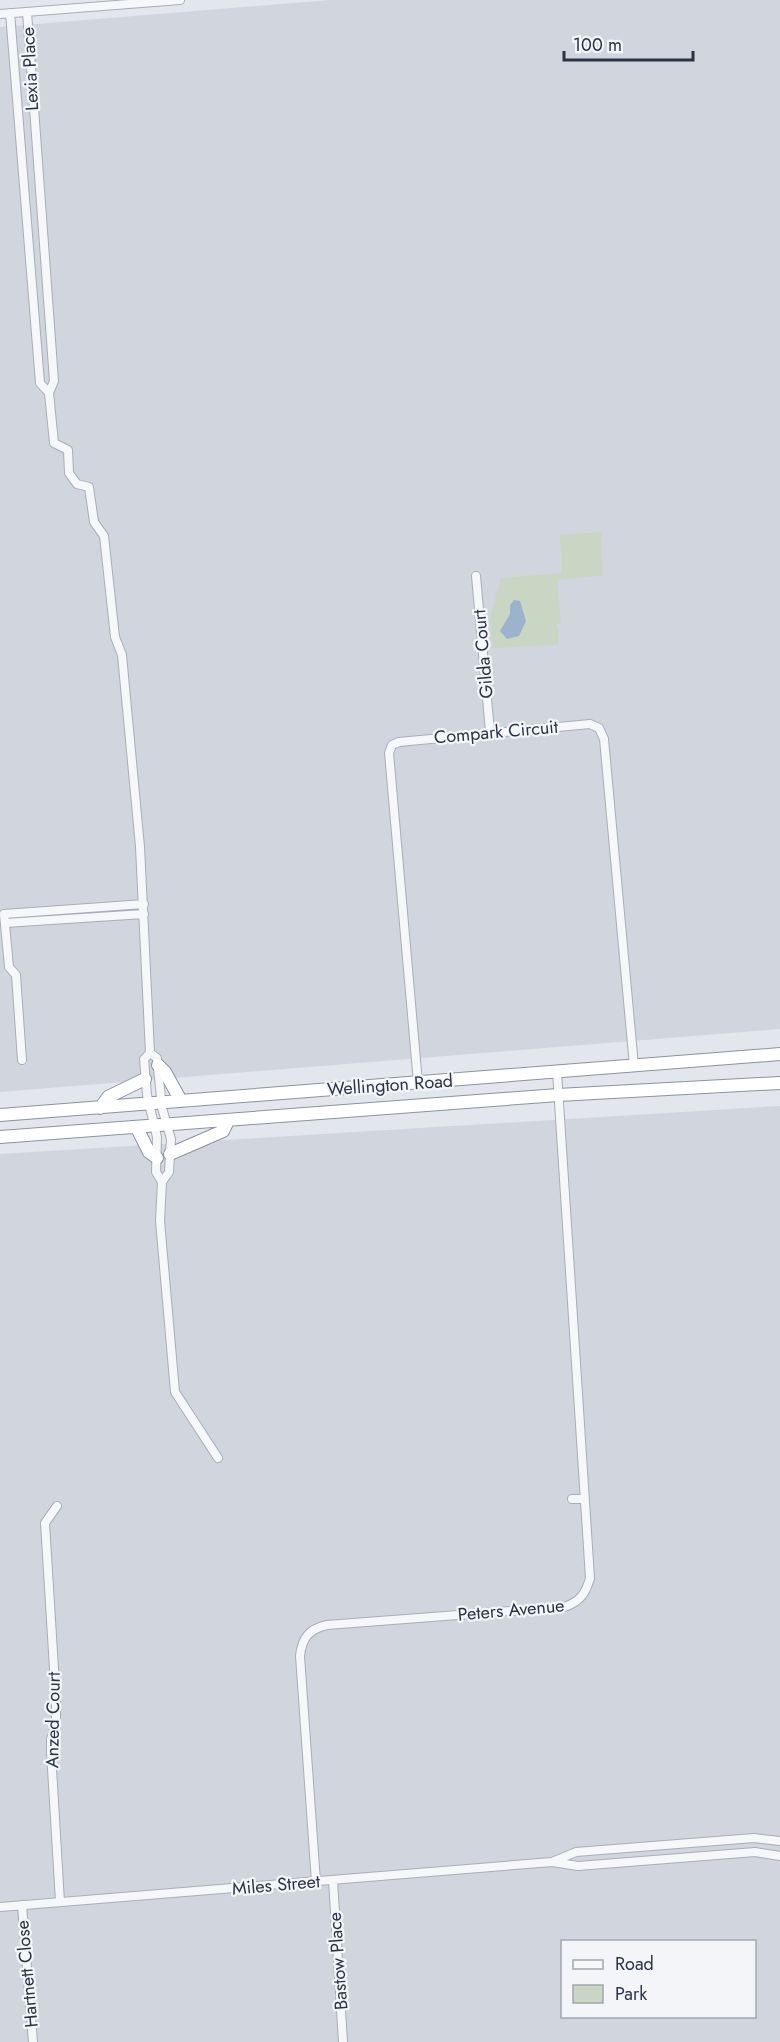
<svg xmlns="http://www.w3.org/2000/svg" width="780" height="2042" viewBox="0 0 780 2042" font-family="Jost,sans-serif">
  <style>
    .built { fill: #d1d5de; fill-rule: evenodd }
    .green { fill: #c8d6c3 }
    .water { fill: #9cb3cd }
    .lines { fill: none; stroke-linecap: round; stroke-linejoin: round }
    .minor-casing { stroke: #a8adb7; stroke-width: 10 }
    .highway-casing { stroke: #8993a3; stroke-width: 14 }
    .minor { stroke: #f6f7f9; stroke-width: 8 }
    .highway { stroke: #fff; stroke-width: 12 }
    .labels { text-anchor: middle; stroke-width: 4.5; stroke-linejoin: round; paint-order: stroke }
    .street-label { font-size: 18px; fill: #2a3345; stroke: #f3f5f9 }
  </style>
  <rect width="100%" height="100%" fill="#e3e6ec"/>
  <!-- built -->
  <path class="built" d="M331,0H780V1029L0,1092V27Z
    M780,1106V2042H0V1154ZM562,1942H754V2016H562Z"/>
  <!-- green -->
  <path class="green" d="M601,532L603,575L557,580L561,623L556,624L559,632L558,645L493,648L490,618L501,578L562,573L560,535Z"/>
  <!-- water -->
  <path class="water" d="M514,600L520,601L526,621L519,636L507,639L500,631L510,614V605Z"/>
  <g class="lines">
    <!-- minor casing -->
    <g class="minor-casing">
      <path id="minor" d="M27,12L54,381L49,393L54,443L68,450L69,473L77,484L89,487L94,522L104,536L115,637L122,655L140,847L150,1053L144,1059L147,1095L157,1137L156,1172L162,1182
        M10,13L40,383L49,393
        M0,14L180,0
        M476,576L490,732
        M5,923L144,914
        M150,1053L157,1058L162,1108L171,1139L169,1172L162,1182L160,1221L175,1392L218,1458
        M22,1060L16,975L9,967L4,914L144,904
        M418,1083L389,753L392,745L399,742L590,724L599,728L604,739L634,1066
        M572,1499H585
        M57,1506L45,1523L56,1701V1726L51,1739V1752L60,1902
        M552,1862L576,1852L754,1838L780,1841
        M333,1880L343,2042
        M316,1882L300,1656C302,1638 309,1629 327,1625L564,1607C580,1602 586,1593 590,1578L557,1072
        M22,1905L33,2042
        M0,1907L552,1862L578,1866L755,1852L780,1856"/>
    </g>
    <!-- highway casing -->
    <g class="highway-casing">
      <path id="highway" d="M158,1065L165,1072L181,1101
        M100,1108L108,1097L145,1079
        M0,1115L780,1054
        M137,1128L149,1152L157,1158
        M0,1137L558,1095L780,1083
        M170,1154L223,1131L228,1121"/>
    </g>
    <!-- minor -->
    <use href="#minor" class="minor"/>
    <!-- highway -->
    <use href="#highway" class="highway"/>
  </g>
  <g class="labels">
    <!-- street labels -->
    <g class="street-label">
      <text transform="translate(30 69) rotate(-93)" y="6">Lexia Place</text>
      <text transform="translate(483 654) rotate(-95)" y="6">Gilda Court</text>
      <text transform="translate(496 732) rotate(-5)" y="6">Compark Circuit</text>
      <text transform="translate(390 1085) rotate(-4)" y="6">Wellington Road</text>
      <text transform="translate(511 1610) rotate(-5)" y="6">Peters Avenue</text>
      <text transform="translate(53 1720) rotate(-89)" y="6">Anzed Court</text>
      <text transform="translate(276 1885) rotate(-5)" y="6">Miles Street</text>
      <text transform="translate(338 1961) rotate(-94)" y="6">Bastow Place</text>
      <text transform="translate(27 1974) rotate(-95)" y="6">Hartnett Close</text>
    </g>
  </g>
  <!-- legend -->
  <rect x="561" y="1940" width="195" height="78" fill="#f3f5f9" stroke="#a3a7b1" stroke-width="1.5"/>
  <rect x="573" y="1960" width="30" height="9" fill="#f6f7f9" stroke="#a3a7b1" stroke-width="1.5"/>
  <text x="615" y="1970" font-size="18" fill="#2a3345">Road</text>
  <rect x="573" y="1985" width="30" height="18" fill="#c8d6c3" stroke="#a3a7b1" stroke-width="1.5"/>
  <text x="615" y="2000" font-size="18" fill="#2a3345">Park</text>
  <!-- scale -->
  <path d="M564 51v9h129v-9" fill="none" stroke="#2a3345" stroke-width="3"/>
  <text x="573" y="51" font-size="18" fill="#2a3345" stroke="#f3f5f9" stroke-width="4.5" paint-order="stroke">100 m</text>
</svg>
